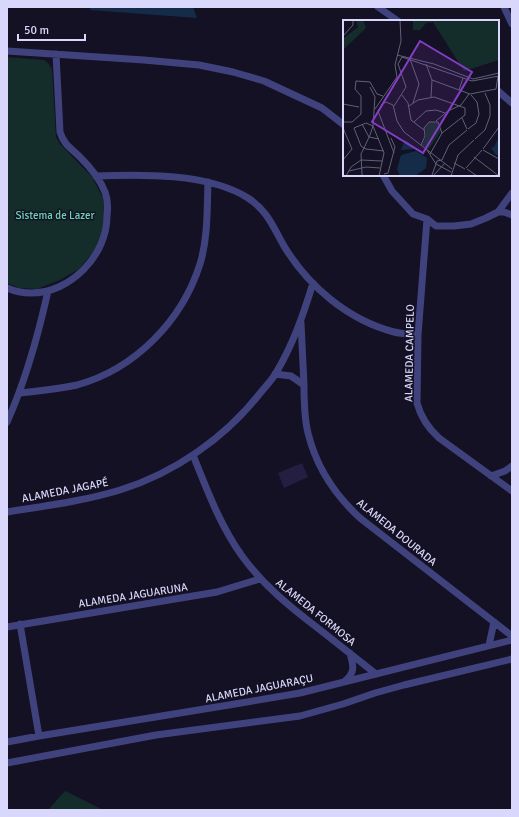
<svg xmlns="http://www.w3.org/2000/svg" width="519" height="817" viewBox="0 0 519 817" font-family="Signika,sans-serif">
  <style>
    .green { fill: #142d2a }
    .water { fill: #152c49 }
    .building { fill: #241f42 }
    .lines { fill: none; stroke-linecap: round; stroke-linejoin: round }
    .minor { stroke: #40427e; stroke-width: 7 }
    .labels { text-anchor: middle; stroke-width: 3; stroke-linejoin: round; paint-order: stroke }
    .park-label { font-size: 11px; fill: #6ad4b3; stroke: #131123 }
    .street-label { font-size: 11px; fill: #d9d7fb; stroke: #131123 }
    .inset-road { fill: none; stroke: #626079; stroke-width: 1 }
    .view { fill: #843dc5; fill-opacity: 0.15; stroke: #843dc5; stroke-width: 2 }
    .inset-edge { fill: none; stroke: #d9d7fb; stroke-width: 2 }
  </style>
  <rect width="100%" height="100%" fill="#131123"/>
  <!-- green -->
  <path class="green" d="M7,57L44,60L48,63L52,69L56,137L60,144L92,177L103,198L105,217L101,236L93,252L79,269L60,280L37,289L19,288L7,283Z
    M65,791L103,810H48Z"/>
  <!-- water -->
  <path class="water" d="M91,7H193L197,18L90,10Z"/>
  <!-- building -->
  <path class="building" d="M302,463L308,477L284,488L278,473Z"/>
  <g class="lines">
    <!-- minor -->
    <path class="minor" d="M378,7L398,21
      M504,7L512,24
      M7,51L144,60L199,65L233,72L264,81L322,108L344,125
      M498,91L512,103
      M383,175L392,191L413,214L427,219L436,226H454L471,224L486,218L498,212L512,193
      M96,176C141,174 209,173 248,198C268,211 273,227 284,246C308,286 348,320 394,332C402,334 410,334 418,335
      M498,212H504L512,215
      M427,219L418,335L417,403C421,418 428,428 439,438L512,491
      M7,288C14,291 23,293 31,293C71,293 107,255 107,216C108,208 108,200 105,192C100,179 90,167 80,157C71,148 64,145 60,132L56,54
      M301,323C302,344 303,364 304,385C304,401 304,417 308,433C316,466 335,495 360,518L512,636
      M275,374L291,376L304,385
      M20,393C39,391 58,389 77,385C135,369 182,321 200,264C208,238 207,209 208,182
      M7,422C26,380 38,336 48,291
      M193,455C207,490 220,525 242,556C263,585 290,607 319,629C338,644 357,659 376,674
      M491,476L505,471L512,466
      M7,512C45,506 84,501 120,490C175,473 226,437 261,392C266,386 272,380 276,373C293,344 303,316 313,283
      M20,624L39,736
      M7,627L217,592L260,579
      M489,645L494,622
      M345,681C356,672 353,665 350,653
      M7,742L39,736L235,704L300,693L512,640
      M7,763L156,735L300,716L343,704L375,693L404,685L512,659"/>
  </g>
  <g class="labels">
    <!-- park labels -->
    <g class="park-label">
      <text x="55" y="219">Sistema de Lazer</text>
    </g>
    <!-- street labels -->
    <g class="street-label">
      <text transform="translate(409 353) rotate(-89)" y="4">ALAMEDA CAMPELO</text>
      <text transform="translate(65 490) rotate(-11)" y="4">ALAMEDA JAGAPÉ</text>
      <text transform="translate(397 532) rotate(39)" y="4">ALAMEDA DOURADA</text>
      <text transform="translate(133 595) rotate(-9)" y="4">ALAMEDA JAGUARUNA</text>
      <text transform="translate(316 612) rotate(39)" y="4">ALAMEDA FORMOSA</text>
      <text transform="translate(259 688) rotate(-11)" y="4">ALAMEDA JAGUARAÇU</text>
    </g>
  </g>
  <!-- overview -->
  <g transform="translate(343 20)">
    <rect width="156" height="156" fill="#131123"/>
    <path d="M13,0H20L23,8L0,30V19L15,7ZM70,0H156V40L121,51L90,2L83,3L77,10H70ZM94,102L98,111L86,129L79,125L83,116L82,107L86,103Z" fill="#142d2a"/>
    <path d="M156,117V135H153L148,128L151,127ZM62,120L72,127L70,129L58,130ZM73,131L84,138L83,148L72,156H57L54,149L58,135Z" fill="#152c49"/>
    <path class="inset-road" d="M0,16L10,5V0M54,35L91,44L130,59L156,53M67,39L76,64L70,83M83,44L89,60L88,77M89,60L127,74L153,69M27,67L32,77L30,106L41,133L36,156M153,69L155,56M116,70L120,58M59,75L65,83L68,100L81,110M0,84L16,87M38,85L43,82L50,85L54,101L61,112L109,149M51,86L63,67L55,44L59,37L129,61L156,56M66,86L75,80L91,77L122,88V95L99,113L87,134M32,89L54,57L52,45L58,21L57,0M119,98L124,109M93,101L105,91L118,85L126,74M0,102H9L18,94V76L12,69L13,61L27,62L34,74L40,76M71,102L83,91L93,90L102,93M19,104L26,117L36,119M0,108L9,129L0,140M125,109L133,103L136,94L134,82L128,75M132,119L142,110L147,96V85L142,73M78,125L82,116L81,108L86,102H95L99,113M140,129L156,107M84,130L93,144L108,152M140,130L156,139M51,133L35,91L58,54M131,137L156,156M111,143L122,149M123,148L139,130M124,149L134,156M6,151L23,147L37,148M41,154L45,153L52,127L48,118M19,155L18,134L21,128L27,115L30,106L23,103L11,108L18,126L21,128L23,129L41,131M89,155L94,141L99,140L106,125L124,110M3,156L8,147L18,140L39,141M17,156H35M90,156L102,143M108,156L115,135L131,120"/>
    <path class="view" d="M77,21L129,52L80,133L29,102Z"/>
    <rect width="156" height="156" class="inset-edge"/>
  </g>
  <!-- border -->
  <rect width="519" height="817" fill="none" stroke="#d9d7fb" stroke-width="16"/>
  <!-- scale -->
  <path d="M18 34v6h67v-6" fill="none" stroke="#d9d7fb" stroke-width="2"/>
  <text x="24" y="34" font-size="12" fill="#d9d7fb" stroke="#131123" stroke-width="3" paint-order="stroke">50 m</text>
</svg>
